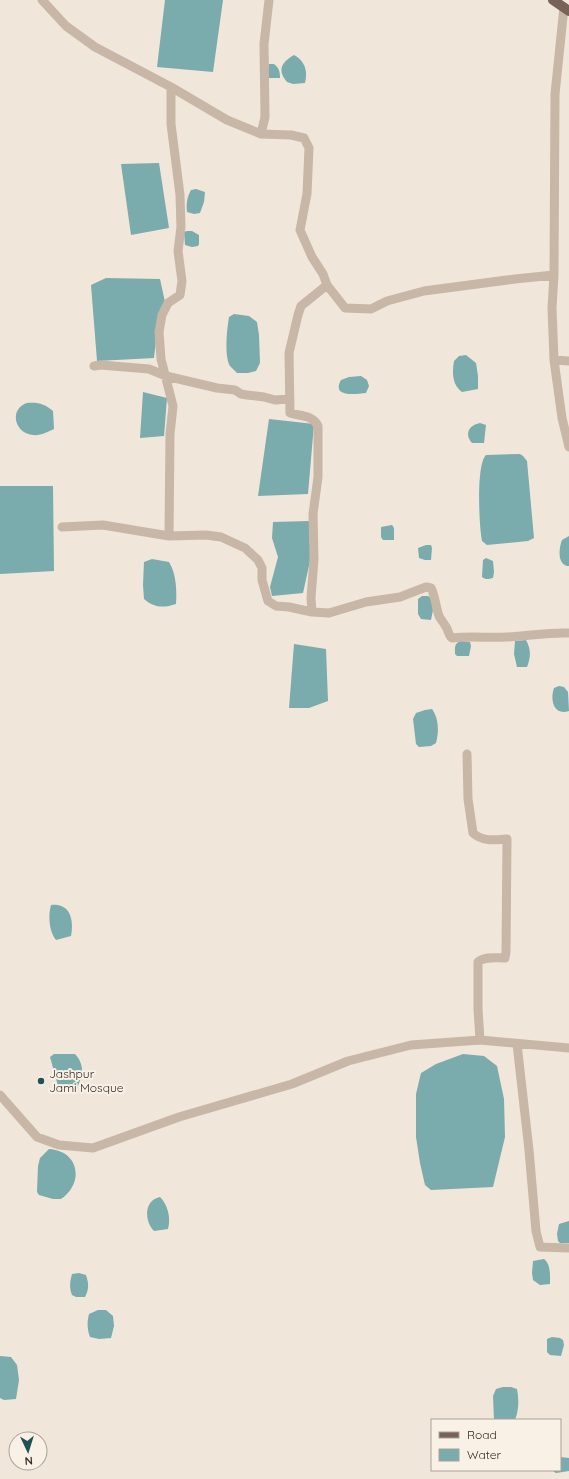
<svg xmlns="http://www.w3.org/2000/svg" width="569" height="1479" viewBox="0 0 569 1479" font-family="Quicksand,sans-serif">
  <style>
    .water { fill: #7aabad }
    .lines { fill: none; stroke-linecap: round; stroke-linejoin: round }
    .minor { stroke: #c8b6a6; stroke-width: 9 }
    .major { stroke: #776258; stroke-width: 10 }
    .poi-dot { fill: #1e5255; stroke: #f9f0e6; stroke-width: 1.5 }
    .labels { text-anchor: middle; stroke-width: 4; stroke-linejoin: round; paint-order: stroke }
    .poi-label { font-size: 12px; fill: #352b27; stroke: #f9f0e6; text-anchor: start }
  </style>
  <rect width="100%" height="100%" fill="#f1e6da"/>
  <!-- water -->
  <path class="water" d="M165,0H223L213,72L157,67Z
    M294,55C305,61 308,71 305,83L293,84L287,82C276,70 283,61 294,55Z
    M269,64H274C279,68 280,71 280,78H269L267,76Z
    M159,163L169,228L131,235L121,164Z
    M196,189L205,192L204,202L200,213L194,214L187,212C186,204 187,197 191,190Z
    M187,231H192L199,235V244L198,246L192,247L185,245L184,232Z
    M106,278L160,279L165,302L159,314L154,358L97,361L91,285Z
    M234,314L249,316L257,322L259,335L260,363L256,371L248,373H237C235,371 232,368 230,366C224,356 227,329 229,317Z
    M466,355L476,363L478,376V389L462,392C452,385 452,372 454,361L459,356Z
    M361,376L367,380L369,386L366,393C356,394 331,398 341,380L349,377Z
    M143,392L167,398L164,436L140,438Z
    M27,403C38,402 45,404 53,411L54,429C48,432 40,436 33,435C14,433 9,409 27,403Z
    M269,419L314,424L308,494L258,496Z
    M480,423L486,425L484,443H472C464,434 469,425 480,423Z
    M520,454L523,456L527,461L534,538L528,541L487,545L482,541C479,526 476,464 486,455Z
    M0,486H53L54,571L0,574Z
    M310,521V561L303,593L272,596L270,587L278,557L272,538L273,522Z
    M392,525L394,528V540H383L381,537V527Z
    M569,536V566H567C557,563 559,548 562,540Z
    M426,545H431L432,548L431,560H425L419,558L418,548Z
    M486,558L493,561L494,572L493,578C488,579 486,580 482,577L483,560Z
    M152,559L169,562C176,573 177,590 176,604C164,608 154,608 144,599L143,585L144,562Z
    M422,596H428L431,598L433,610L431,620L421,619L418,614V599Z
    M526,640C531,649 531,657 527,667H517L514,654L515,641Z
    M461,641L470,642L471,646L469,656H457L455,654C455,648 454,643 461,641Z
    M294,644L326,649L328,701L309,708H289Z
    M559,686L564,687L568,692L569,711C553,716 550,699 554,688Z
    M432,709C439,719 439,731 436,743L431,746L419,747L416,744L413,719L416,713L425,710Z
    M51,905C71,903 74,921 71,936L56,940C49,931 48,916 51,905Z
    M54,1054H75C85,1065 83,1075 77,1088L62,1089L58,1086L50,1057Z
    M463,1054L484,1056L497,1066L504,1099L505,1137L493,1187L431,1190L425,1185L420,1163L416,1137V1094L421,1073L436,1064Z
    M49,1149C80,1151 84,1184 61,1199H53L39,1195L37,1192L38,1166L40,1158Z
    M160,1197C168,1205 171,1218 168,1229L154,1231C144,1221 144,1200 160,1197Z
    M569,1221V1243H560L558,1241L557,1234L559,1224Z
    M544,1259C551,1264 550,1276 550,1284L540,1285L533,1280L532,1273L533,1261Z
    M79,1273L86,1275C89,1284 89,1289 85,1297H76L72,1295C69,1288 70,1281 72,1274Z
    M98,1310H106L113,1316L114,1326L111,1338L99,1339L90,1337C87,1329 87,1322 89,1314Z
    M552,1337L560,1338L563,1340L564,1345L561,1356L550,1355L547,1352V1339Z
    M0,1356L11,1357L17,1365L19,1380L16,1399L4,1400L0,1398Z
    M503,1387H511L517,1389C519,1399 519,1410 515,1420H494L493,1396L496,1389Z
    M560,1457L569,1458V1471L556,1473L553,1471L552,1470H560Z"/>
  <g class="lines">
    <!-- minor -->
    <path class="minor" d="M42,0L66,26L95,47L171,87L227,120L261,134L291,135L304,138L309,148L307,194L300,230L312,257L323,274L327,285L345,308L371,309L387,301L424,291L515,279L554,275
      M564,7L555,94L554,275L552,308L554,360L562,418L569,447
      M261,134L265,117L264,44L269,0
      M554,360L569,361
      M94,366L101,365L149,369L166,376L217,388L235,390L241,394L247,395L264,397L275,400L290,399
      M62,527L103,525L169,536L206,535L221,537L245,548L258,560L262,568V580L268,601L276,606L289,607L312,612L329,613L366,602L400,597L426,587L431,588C435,595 436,608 439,616C441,620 444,623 446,627C449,631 448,635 452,638C470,636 489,638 507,637C528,636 549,632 569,633
      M169,536L170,434L173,406L161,359L159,332L162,315L168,303L180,295L182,281L178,251L181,227L180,195L171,124V87
      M312,612L311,598L314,559L313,514L318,477V426C313,415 300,416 290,413L289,353L298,315L301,306L327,285
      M467,754L468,799L473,833C483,842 495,840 507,839L506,952L505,958C496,958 485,956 478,962V1009L480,1040
      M517,1044L529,1150L536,1231L540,1247L569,1248
      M0,1095L37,1137L59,1145L93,1148L179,1117L292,1084L348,1061L411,1045L480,1040L569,1048"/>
    <!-- major -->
    <path class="major" d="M553,0L569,11"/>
  </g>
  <!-- markers -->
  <circle class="poi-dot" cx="41" cy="1081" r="4"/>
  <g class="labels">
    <!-- poi labels -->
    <g class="poi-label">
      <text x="49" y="1078">Jashpur<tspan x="49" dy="14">Jami Mosque</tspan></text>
    </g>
  </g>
  <!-- legend -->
  <rect x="431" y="1419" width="130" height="52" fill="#f9f0e6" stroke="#aba19a"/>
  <rect x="439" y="1432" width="20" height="6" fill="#776258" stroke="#aba19a"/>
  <text x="467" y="1439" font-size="12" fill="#352b27">Road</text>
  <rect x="439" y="1449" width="20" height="12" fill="#7aabad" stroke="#aba19a"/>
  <text x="467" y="1459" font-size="12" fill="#352b27">Water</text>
  <!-- north arrow -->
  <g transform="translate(28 1451) rotate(176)"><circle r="19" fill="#f9f0e6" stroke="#aba19a"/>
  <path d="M0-3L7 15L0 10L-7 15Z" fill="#1e5255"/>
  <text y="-6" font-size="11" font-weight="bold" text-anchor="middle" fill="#352b27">N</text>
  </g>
</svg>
